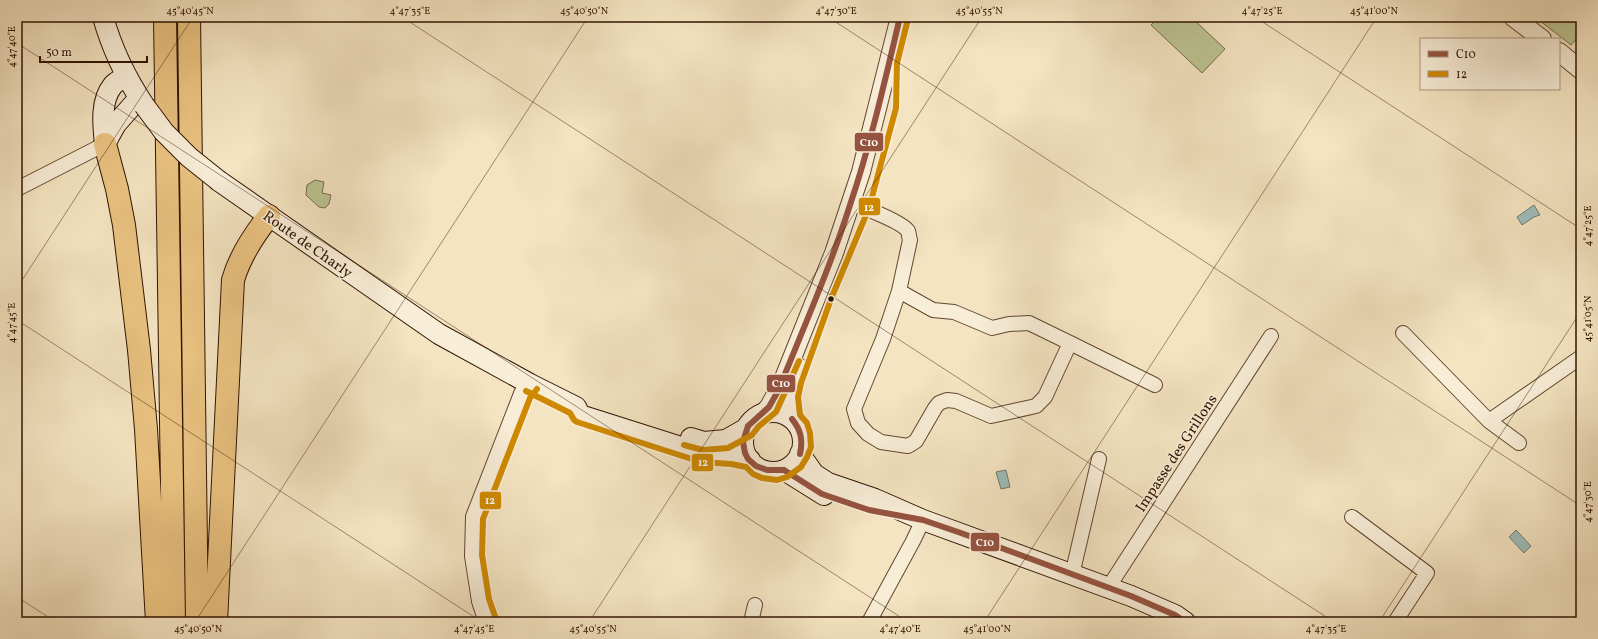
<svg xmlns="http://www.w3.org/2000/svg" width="1598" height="639" viewBox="0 0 1598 639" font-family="Vollkorn,serif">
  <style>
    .green { fill: #bcc492; stroke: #766c49 }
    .water { fill: #9ebdba; stroke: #727970 }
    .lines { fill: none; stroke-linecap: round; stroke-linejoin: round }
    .minor-casing { stroke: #614730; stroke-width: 16 }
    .tertiary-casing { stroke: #614730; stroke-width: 20 }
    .secondary-casing { stroke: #301300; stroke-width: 22 }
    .motorway-casing { stroke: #301300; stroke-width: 24 }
    .minor { stroke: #f8edd7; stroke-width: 14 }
    .tertiary { stroke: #f8edd7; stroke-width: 18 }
    .secondary { stroke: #f8edd7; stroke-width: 20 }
    .motorway { stroke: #eac280; stroke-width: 22 }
    .secondary-bridge-casing { stroke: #301300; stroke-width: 22; stroke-linecap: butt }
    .secondary-bridge { stroke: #f8edd7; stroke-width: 20 }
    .bus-1-casing { stroke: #f8edd7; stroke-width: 9 }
    .bus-2-casing { stroke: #f8edd7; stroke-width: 9 }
    .bus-1 { stroke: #965340; stroke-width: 6 }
    .bus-2 { stroke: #cf8900; stroke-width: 6 }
    .ticks { fill: none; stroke: #301300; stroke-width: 1; stroke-opacity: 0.45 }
    .bus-dot { fill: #301300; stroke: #f8edd7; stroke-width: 1.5 }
    .labels { text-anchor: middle; stroke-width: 3; stroke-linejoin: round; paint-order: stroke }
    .street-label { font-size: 15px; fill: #301300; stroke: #f8edd7 }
    .line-badge { stroke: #f8edd7; stroke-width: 1.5 }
    .badge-label { font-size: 11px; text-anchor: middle; font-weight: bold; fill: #fff }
    .neatline { fill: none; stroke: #301300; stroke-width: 1.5 }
    .ticks-label { font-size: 10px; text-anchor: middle; fill: #301300 }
  </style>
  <rect width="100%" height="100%" fill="#f4e4c1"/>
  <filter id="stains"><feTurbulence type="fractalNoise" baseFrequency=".005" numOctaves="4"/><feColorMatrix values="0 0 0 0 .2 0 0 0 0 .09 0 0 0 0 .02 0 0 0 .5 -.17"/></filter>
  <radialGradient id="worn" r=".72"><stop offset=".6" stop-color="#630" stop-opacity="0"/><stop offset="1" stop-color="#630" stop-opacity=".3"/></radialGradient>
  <!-- green -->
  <path class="green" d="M1159,17H1191L1225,49L1202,73L1151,25Z
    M1535,17H1581V34L1571,45Z
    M315,180L324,182L322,193L331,195L329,204L325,208L319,207L306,195L307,185Z"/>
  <!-- water -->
  <path class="water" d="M1534,205L1540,215L1534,217L1522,225L1517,217Z
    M1006,470L1010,487L1001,489L996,472Z
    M1516,530L1531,546L1524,553L1509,537Z"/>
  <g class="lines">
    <!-- minor casing -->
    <g class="minor-casing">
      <path id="minor" d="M17,189L105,144
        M851,203C863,207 902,222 908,231C909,234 909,237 910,240L899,291L883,339L854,409L858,423L868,434L881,442L908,446L916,441L935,408L939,403L947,400L956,401L991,416L1036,406L1045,397L1070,343L1029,323L1009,324L992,328L954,312L933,310L899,291
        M1403,333L1489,421L1581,357
        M1070,343L1155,385
        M1489,421L1519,443
        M1352,517L1427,573L1395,622
        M1072,575L1099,459
        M1108,588L1271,336
        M751,622L755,605
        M869,622L913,541L923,520"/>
    </g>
    <!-- tertiary casing -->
    <g class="tertiary-casing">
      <path id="tertiary" d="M1513,17L1542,39
        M1559,52L1581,70
        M762,414L769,407L782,383L834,253L861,172L900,17
        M792,419C791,397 791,388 798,367
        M488,622L481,601L474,556L475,517L523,394L530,384"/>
    </g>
    <!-- secondary casing -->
    <g class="secondary-casing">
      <path id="secondary" d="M103,17C112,49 126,78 144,105
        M105,144C103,125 100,101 113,85C117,81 122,79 126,76
        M105,144L116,124L139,98
        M219,181L439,334L530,384L576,407L580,415L703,454L732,456L750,460
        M743 442a30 30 0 1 1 60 0a30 30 0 1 1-60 0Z
        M691,438L704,442L726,440L747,428
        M800,454L814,474L828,483L875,499L923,520L1131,596L1175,615L1185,622
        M784,470L824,495"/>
    </g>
    <!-- motorway casing -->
    <g class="motorway-casing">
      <path id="motorway" d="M165,17L174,622
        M189,17L197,622
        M105,144L117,189L124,225L139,350L146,429L157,622
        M216,622L233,280C240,256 253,236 269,216"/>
    </g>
    <!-- minor -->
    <use href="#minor" class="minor"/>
    <!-- tertiary -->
    <use href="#tertiary" class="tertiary"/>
    <!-- secondary -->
    <use href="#secondary" class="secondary"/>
    <!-- motorway -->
    <use href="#motorway" class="motorway"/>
    <!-- secondary-bridge casing -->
    <g class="secondary-bridge-casing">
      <path id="secondary-bridge" d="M144,105L164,132L189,157L219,181"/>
    </g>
    <!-- secondary-bridge -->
    <use href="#secondary-bridge" class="secondary-bridge"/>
    <!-- bus-1 casing -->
    <g class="bus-1-casing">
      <path id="bus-1" d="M792,419C801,430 803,440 800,454
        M784,470H767L756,466L748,459L745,453L743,442L748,426L769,407L778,391C803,329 830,268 850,205C871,143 885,80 900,17
        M784,470L822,494L869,510L923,520L961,533L1131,596L1175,615L1185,622"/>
    </g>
    <!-- bus-2 casing -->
    <g class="bus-2-casing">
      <path id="bus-2" d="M526,391L570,413L574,420L577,422L701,462L731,464L746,467L753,474L762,478L777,480L787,477L801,467L807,457L811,447L810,433L807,423L800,415L798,397L801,383L831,299L869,208L896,108L897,63L908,19
        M684,445L703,450L728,448L752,435L759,426L776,412L799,361
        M496,619L489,599L482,555L483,519L530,398L537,389"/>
    </g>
    <!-- bus-1 -->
    <use href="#bus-1" class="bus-1"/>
    <!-- bus-2 -->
    <use href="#bus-2" class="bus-2"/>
  </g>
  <!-- ticks -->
  <path class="ticks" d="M402,17L1334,622M828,17L1581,506M1255,17L1581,229M17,43L908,622M17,288L193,17M17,320L482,622M17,597L56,622M195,622L588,17M589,622L982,17M984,622L1377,17M1379,622L1581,311"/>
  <!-- markers -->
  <circle class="bus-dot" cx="831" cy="299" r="3.5"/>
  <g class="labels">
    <!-- street labels -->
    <g class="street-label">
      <text transform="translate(308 244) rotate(35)" y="5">Route de Charly</text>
      <text transform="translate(1176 453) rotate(-57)" y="5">Impasse des Grillons</text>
    </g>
  </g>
  <g class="line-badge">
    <rect x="854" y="132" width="30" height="20" rx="4" fill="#965340"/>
    <rect x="858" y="197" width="23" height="19" rx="4" fill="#cf8900"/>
    <rect x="766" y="374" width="30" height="19" rx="4" fill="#965340"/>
    <rect x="691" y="453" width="23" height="19" rx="4" fill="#cf8900"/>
    <rect x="479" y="491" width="23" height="19" rx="4" fill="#cf8900"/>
    <rect x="970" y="532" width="30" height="20" rx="4" fill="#965340"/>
  </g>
  <g class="badge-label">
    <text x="869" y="146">C10</text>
    <text x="869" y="211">12</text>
    <text x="781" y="387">C10</text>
    <text x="703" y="466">12</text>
    <text x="490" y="504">12</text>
    <text x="985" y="546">C10</text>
  </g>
  <!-- margin -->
  <rect width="1598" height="639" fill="none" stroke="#f4e4c1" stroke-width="44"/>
  <!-- legend -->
  <rect x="1420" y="38" width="140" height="52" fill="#f8edd7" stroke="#a89681"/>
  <rect x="1428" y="51" width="20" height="6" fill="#965340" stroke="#a89681"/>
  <text x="1456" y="58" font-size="12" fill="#301300">C10</text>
  <rect x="1428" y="71" width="20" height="6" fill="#cf8900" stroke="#a89681"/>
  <text x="1456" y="78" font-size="12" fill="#301300">12</text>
  <!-- scale -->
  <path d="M40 56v6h107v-6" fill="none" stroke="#301300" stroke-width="2"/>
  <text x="46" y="56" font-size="12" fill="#301300" stroke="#f8edd7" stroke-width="3" paint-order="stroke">50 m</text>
  <rect x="22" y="22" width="1554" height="595" class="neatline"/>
  <g class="ticks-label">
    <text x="190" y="14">45°40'45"N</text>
    <text x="410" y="14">4°47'35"E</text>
    <text x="584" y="14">45°40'50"N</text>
    <text x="836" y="14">4°47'30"E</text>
    <text x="979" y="14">45°40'55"N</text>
    <text x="1262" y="14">4°47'25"E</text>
    <text x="1374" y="14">45°41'00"N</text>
    <text transform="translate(11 47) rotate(-90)" y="4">4°47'40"E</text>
    <text transform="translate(1587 226) rotate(-90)" y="4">4°47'25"E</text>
    <text transform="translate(1587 319) rotate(-90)" y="4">45°41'05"N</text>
    <text transform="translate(11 323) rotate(-90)" y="4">4°47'45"E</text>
    <text transform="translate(1587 502) rotate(-90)" y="4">4°47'30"E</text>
    <text x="198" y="632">45°40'50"N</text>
    <text x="474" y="632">4°47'45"E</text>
    <text x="593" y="632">45°40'55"N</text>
    <text x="900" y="632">4°47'40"E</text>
    <text x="987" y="632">45°41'00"N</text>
    <text x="1326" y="632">4°47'35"E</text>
  </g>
  <rect width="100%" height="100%" filter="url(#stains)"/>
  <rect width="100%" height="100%" fill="url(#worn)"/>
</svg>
